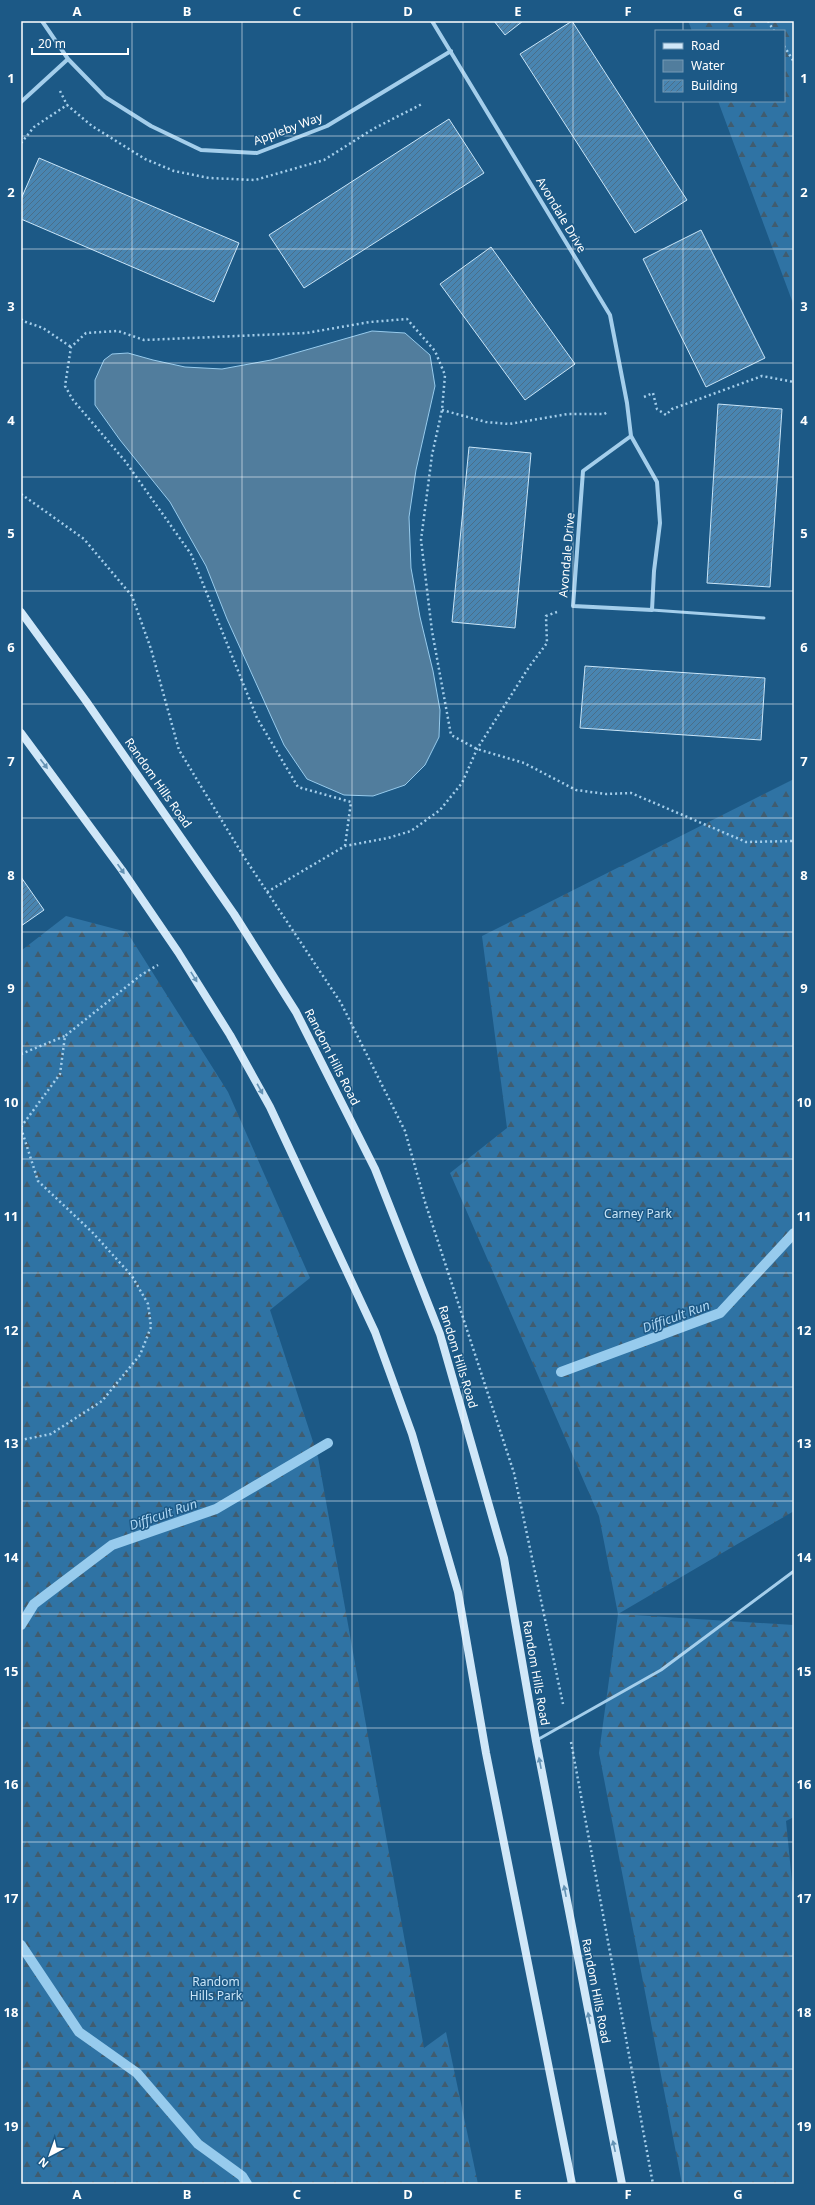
<svg xmlns="http://www.w3.org/2000/svg" width="815" height="2205" viewBox="0 0 815 2205" font-family="'Noto Sans',sans-serif">
  <style>
    .forest { fill: url(#forest-firs) }
    .water { fill: #517d9d; stroke: #97cbed }
    .lines { fill: none; stroke-linecap: round; stroke-linejoin: round }
    .stream { stroke: #97cbed; stroke-width: 10 }
    .building { fill: url(#building-hatch); stroke: #c9e5f8 }
    .path { stroke: #a4ceeb; stroke-width: 2.5; stroke-dasharray: 2 3; stroke-linecap: butt }
    .lane { stroke: #a4ceeb; stroke-width: 3 }
    .street { stroke: #a4ceeb; stroke-width: 4 }
    .secondary { stroke: #d0e7f8; stroke-width: 8 }
    .oneway { fill: #6492b4 }
    .grid { fill: none; stroke: #fff; stroke-width: 1; stroke-opacity: 0.55 }
    .labels { text-anchor: middle; stroke-width: 3; stroke-linejoin: round; paint-order: stroke }
    .street-label { font-size: 12px; fill: #fff; stroke: #1c5986 }
    .park-label { font-size: 12px; fill: #c9e5f8; stroke: #1c5986 }
    .water-label { font-size: 13px; font-style: italic; fill: #afd7f3; stroke: #1c5986 }
    .neatline { fill: none; stroke: #fff; stroke-width: 1.5 }
    .grid-label { font-size: 13px; text-anchor: middle; font-weight: bold; fill: #fff }
  </style>
  <defs>
    <pattern id="forest-firs" width="22" height="20" patternUnits="userSpaceOnUse"><rect width="22" height="20" fill="#2f73a4"/><path d="M5 1l3.5 6h-7zM16 11l3.5 6h-7z" fill="#405c6f"/></pattern>
    <pattern id="building-hatch" width="6" height="6" patternUnits="userSpaceOnUse"><rect width="6" height="6" fill="#4985b1"/><path d="M-1 1l2-2M0 6l6-6M5 7l2-2" fill="none" stroke="#4a6e89"/></pattern>
  </defs>
  <rect width="100%" height="100%" fill="#1c5986"/>
  <!-- forest -->
  <path class="forest" d="M688,21H794V306L718,101H784V31H692Z
    M794,779V1511L618,1614L794,1625V1817L786,1821L794,1902V2184H682L599,1753L618,1614L599,1516L450,1173L507,1128L482,936Z
    M66,916L127,932L228,1092L310,1278L270,1310L318,1457L424,2048L446,2032L478,2184H21V954L22,950Z"/>
  <!-- water -->
  <path class="water" d="M372,331L405,333L430,355L435,386L416,470L409,517L411,568L420,617L433,671L440,710L439,737L425,765L405,785L373,796L344,795L307,779L284,745L227,619L206,566L170,502L120,440L95,405V380L104,360L112,354L128,353L153,360L185,367L222,369L271,360Z"/>
  <g class="lines">
    <!-- stream -->
    <path class="stream" d="M561,1372L720,1313L794,1233
      M21,1625L34,1604L112,1545L216,1509L328,1443
      M21,1945L79,2032L137,2073L198,2144L242,2176L247,2184"/>
  </g>
  <!-- building -->
  <path class="building" d="M494,21H523L505,35Z
    M572,21L687,200L635,233L520,54Z
    M449,119L484,173L304,288L269,235Z
    M39,158L239,243L214,302L21,219V199Z
    M701,230L765,358L706,387L643,259Z
    M491,247L575,364L525,400L440,284Z
    M718,404L782,409L770,587L707,583Z
    M469,447L531,453L515,628L452,622Z
    M585,666L765,678L761,740L580,728Z
    M21,877L44,910L21,926Z"/>
  <g class="lines">
    <!-- path -->
    <path class="path" d="M768,21L774,31
      M784,46L794,62
      M60,91L67,105
      M21,143L34,127L67,105L92,126L145,159L174,171L209,178L255,180L324,160L373,129L422,104
      M21,319L23,321L43,328L71,347
      M644,397L653,393L657,409L666,415L672,409L762,376L794,382
      M442,410L486,422L509,424L568,414H604L608,412
      M21,494L84,539L132,596L151,649L179,750L244,857L341,1003L405,1131L425,1202L514,1473L563,1704
      M345,846L351,802L298,787L257,718L191,554L125,461L73,400L65,386L71,347L86,333L118,331L144,340L306,333L370,322L407,319L435,351L445,375L442,410L432,455L421,540L432,631L451,735L477,749L524,763L576,790L606,794L631,793L746,842L794,841
      M267,892L345,846L388,838L411,831L440,810L462,783L477,749L529,667L547,643L546,616L557,612
      M21,1054L65,1036
      M21,1127L60,1074L65,1036L141,975L158,965
      M21,1128L38,1181L92,1232L132,1276L148,1304L151,1327L140,1355L102,1401L51,1434L21,1440
      M571,1742L653,2184"/>
    <!-- lane -->
    <path class="lane" d="M652,610L764,618
      M537,1740L661,1670L794,1571"/>
    <!-- street -->
    <path class="street" d="M42,21L68,59L105,97L151,126L201,150L257,153L327,126L451,51
      M432,21L610,315L627,403L631,436L657,482L660,523L654,571L652,610L573,606L583,471L631,436
      M21,102L68,59"/>
    <!-- secondary -->
    <path class="secondary" d="M21,612L86,701L234,914L296,1012L375,1169L440,1334L504,1558L536,1741L622,2184
      M21,733L122,870L178,952L230,1035L270,1107L375,1332L412,1434L458,1592L486,1753L572,2184"/>
  </g>
  <!-- one-way arrows -->
  <defs><path id="oneway-solid" d="M-6-.8H1V-3.2L6.5 0L1 3.2V.8H-6Z"/></defs>
  <g class="oneway">
    <use href="#oneway-solid" transform="translate(44 764) rotate(53)"/>
    <use href="#oneway-solid" transform="translate(121 869) rotate(55)"/>
    <use href="#oneway-solid" transform="translate(194 977) rotate(58)"/>
    <use href="#oneway-solid" transform="translate(260 1089) rotate(61)"/>
    <use href="#oneway-solid" transform="translate(540 1763) rotate(-101)"/>
    <use href="#oneway-solid" transform="translate(565 1891) rotate(-101)"/>
    <use href="#oneway-solid" transform="translate(589 2018) rotate(-101)"/>
    <use href="#oneway-solid" transform="translate(614 2146) rotate(-102)"/>
  </g>
  <!-- grid -->
  <path class="grid" d="M132,21V2184M242,21V2184M352,21V2184M463,21V2184M573,21V2184M683,21V31M683,101V2184M21,136H794M21,249H794M21,363H794M21,477H794M21,591H794M21,704H794M21,818H794M21,932H794M21,1046H794M21,1159H794M21,1273H794M21,1387H794M21,1501H794M21,1614H794M21,1728H794M21,1842H794M21,1956H794M21,2069H794"/>
  <g class="labels">
    <!-- street labels -->
    <g class="street-label">
      <text transform="translate(288 129) rotate(-20)" y="4">Appleby Way</text>
      <text transform="translate(561 215) rotate(59)" y="4">Avondale Drive</text>
      <text transform="translate(567 555) rotate(-85)" y="4">Avondale Drive</text>
      <text transform="translate(158 783) rotate(55)" y="4">Random Hills Road</text>
      <text transform="translate(332 1057) rotate(63)" y="4">Random Hills Road</text>
      <text transform="translate(458 1357) rotate(73)" y="4">Random Hills Road</text>
      <text transform="translate(536 1673) rotate(80)" y="4">Random Hills Road</text>
      <text transform="translate(596 1991) rotate(79)" y="4">Random Hills Road</text>
    </g>
    <!-- park labels -->
    <g class="park-label">
      <text x="638" y="1218">Carney Park</text>
      <text x="216" y="1986">Random<tspan x="216" dy="14">Hills Park</tspan></text>
    </g>
    <!-- water labels -->
    <g class="water-label">
      <text transform="translate(676 1316) rotate(-20)" y="5">Difficult Run</text>
      <text transform="translate(163 1514) rotate(-19)" y="5">Difficult Run</text>
    </g>
  </g>
  <!-- border -->
  <rect width="815" height="2205" fill="none" stroke="#1c5986" stroke-width="44"/>
  <!-- legend -->
  <rect x="655" y="30" width="130" height="72" fill="#1c5986" stroke="#779bb6"/>
  <rect x="663" y="43" width="20" height="6" fill="#d0e7f8" stroke="#779bb6"/>
  <text x="691" y="50" font-size="12" fill="#ffffff">Road</text>
  <rect x="663" y="60" width="20" height="12" fill="#517d9d" stroke="#779bb6"/>
  <text x="691" y="70" font-size="12" fill="#ffffff">Water</text>
  <rect x="663" y="80" width="20" height="12" fill="url(#building-hatch)" stroke="#779bb6"/>
  <text x="691" y="90" font-size="12" fill="#ffffff">Building</text>
  <!-- north arrow -->
  <g transform="translate(50 2155) rotate(221)" stroke="#1c5986" stroke-width="3" paint-order="stroke">
  <path d="M0-3L7 15L0 10L-7 15Z" fill="#ffffff"/>
  <text y="-6" font-size="11" font-weight="bold" text-anchor="middle" fill="#ffffff">N</text>
  </g>
  <!-- scale -->
  <path d="M32 48v6h96v-6" fill="none" stroke="#ffffff" stroke-width="2"/>
  <text x="38" y="48" font-size="12" fill="#ffffff" stroke="#1c5986" stroke-width="3" paint-order="stroke">20 m</text>
  <rect x="22" y="22" width="771" height="2161" class="neatline"/>
  <g class="grid-label">
    <text x="77" y="16">A</text>
    <text x="187" y="16">B</text>
    <text x="297" y="16">C</text>
    <text x="408" y="16">D</text>
    <text x="518" y="16">E</text>
    <text x="628" y="16">F</text>
    <text x="738" y="16">G</text>
    <text x="11" y="83">1</text>
    <text x="804" y="83">1</text>
    <text x="11" y="197">2</text>
    <text x="804" y="197">2</text>
    <text x="11" y="311">3</text>
    <text x="804" y="311">3</text>
    <text x="11" y="425">4</text>
    <text x="804" y="425">4</text>
    <text x="11" y="538">5</text>
    <text x="804" y="538">5</text>
    <text x="11" y="652">6</text>
    <text x="804" y="652">6</text>
    <text x="11" y="766">7</text>
    <text x="804" y="766">7</text>
    <text x="11" y="880">8</text>
    <text x="804" y="880">8</text>
    <text x="11" y="993">9</text>
    <text x="804" y="993">9</text>
    <text x="11" y="1107">10</text>
    <text x="804" y="1107">10</text>
    <text x="11" y="1221">11</text>
    <text x="804" y="1221">11</text>
    <text x="11" y="1335">12</text>
    <text x="804" y="1335">12</text>
    <text x="11" y="1448">13</text>
    <text x="804" y="1448">13</text>
    <text x="11" y="1562">14</text>
    <text x="804" y="1562">14</text>
    <text x="11" y="1676">15</text>
    <text x="804" y="1676">15</text>
    <text x="11" y="1789">16</text>
    <text x="804" y="1789">16</text>
    <text x="11" y="1903">17</text>
    <text x="804" y="1903">17</text>
    <text x="11" y="2017">18</text>
    <text x="804" y="2017">18</text>
    <text x="11" y="2131">19</text>
    <text x="804" y="2131">19</text>
    <text x="77" y="2199">A</text>
    <text x="187" y="2199">B</text>
    <text x="297" y="2199">C</text>
    <text x="408" y="2199">D</text>
    <text x="518" y="2199">E</text>
    <text x="628" y="2199">F</text>
    <text x="738" y="2199">G</text>
  </g>
</svg>
